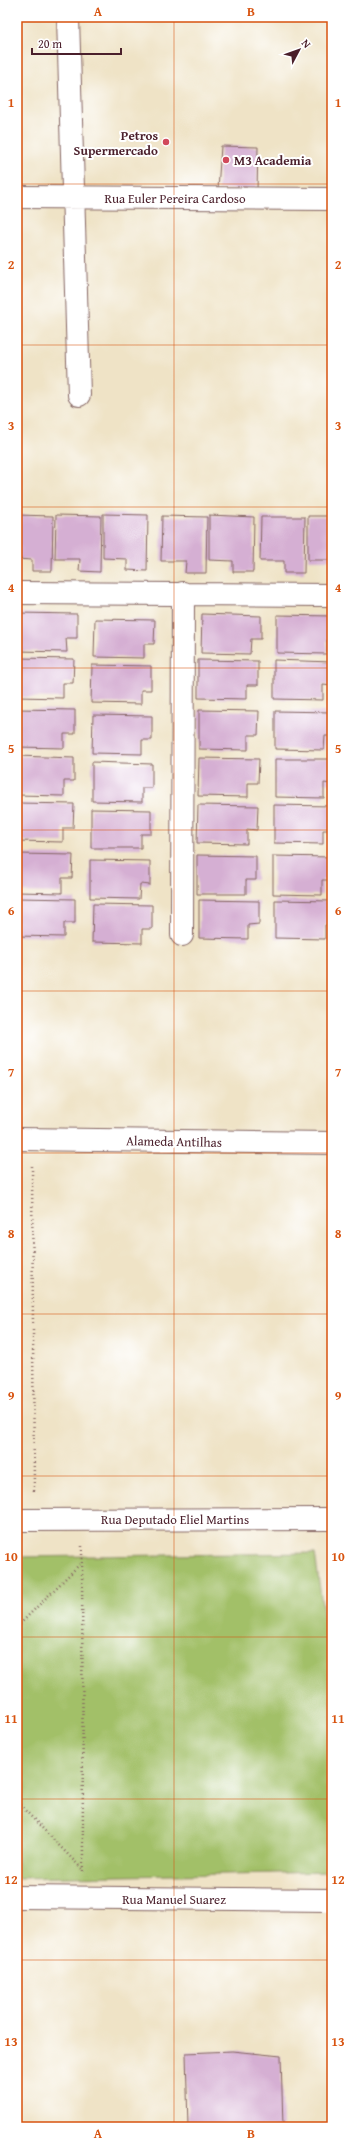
<svg xmlns="http://www.w3.org/2000/svg" width="349" height="2144" viewBox="0 0 349 2144" font-family="'Gentium Book Plus',serif">
  <style>
    .green { fill: #a2c067; stroke: #767049 }
    .building { fill: #d5afd3 }
    .lines { fill: none; stroke-linecap: round; stroke-linejoin: round }
    .minor-casing { stroke: #846461; stroke-width: 24 }
    .path { stroke: #846461; stroke-width: 2.5; stroke-dasharray: 1 3; stroke-linecap: butt }
    .minor { stroke: #fff; stroke-width: 22 }
    .grid { fill: none; stroke: #d8530f; stroke-width: 1; stroke-opacity: 0.55 }
    .poi-dot { fill: #d1495b; stroke: #fff; stroke-width: 1.5 }
    .labels { text-anchor: middle; stroke-width: 4; stroke-linejoin: round; paint-order: stroke }
    .poi-label { font-size: 13px; font-weight: bold; fill: #4a1f2b; stroke: #fff; text-anchor: end }
    .street-label { font-size: 13px; fill: #4a1f2b; stroke: #fff }
    .neatline { fill: none; stroke: #d8530f; stroke-width: 1.5 }
    .grid-label { font-size: 13px; text-anchor: middle; font-weight: bold; fill: #d8530f }
  </style>
  <rect width="100%" height="100%" fill="#fff"/>
  <filter id="ink" filterUnits="userSpaceOnUse"><feTurbulence type="fractalNoise" baseFrequency=".025" numOctaves="2"/><feDisplacementMap in="SourceGraphic" scale="8" xChannelSelector="R" yChannelSelector="G"/><feConvolveMatrix kernelMatrix="1 2 1 2 8 2 1 2 1" color-interpolation-filters="sRGB"/></filter>
  <filter id="wash" filterUnits="userSpaceOnUse"><feTurbulence type="fractalNoise" baseFrequency=".012" numOctaves="4" result="noise"/><feDisplacementMap in="SourceGraphic" scale="16" xChannelSelector="R" yChannelSelector="G"/><feGaussianBlur stdDeviation="0.9" result="paint"/><feColorMatrix in="noise" values="0 0 0 0 0 0 0 0 0 0 0 0 0 0 0 0 0 1.4 0 .05"/><feComposite in="paint" operator="in"/></filter>
  <g filter="url(#wash)">
    <rect width="100%" height="100%" fill="#efe3c6"/>
    <!-- green -->
    <path class="green" d="M315,1553L332,1678V1872L17,1878V1557Z"/>
    <g id="blocks">
      <!-- building -->
      <path class="building" d="M221,146L258,147L257,190L218,189Z
        M103,514L148,515L147,571L127,570V559L103,558Z
        M17,515L53,516L52,571H32V560L17,559Z
        M56,515L101,516L100,572L79,571L80,559H55Z
        M209,515L254,517L253,572H233V561L209,560Z
        M162,516L207,517L206,573H185L186,561H161Z
        M308,516H332V560H308Z
        M261,517H305L304,573H284V561H260Z
        M17,613L77,614V638H66L67,652L17,651Z
        M202,614L261,616V639H251L250,654L201,653Z
        M277,615L332,616V640H327V654L277,653Z
        M95,619L155,620L154,644H144V658L94,657Z
        M17,658L74,659L73,683H63V698L17,697Z
        M198,660L258,661V685H247V699L198,698Z
        M274,660L332,662V686L323,685V700L274,699Z
        M92,665L151,666V690H141V704L91,703Z
        M17,709L75,710V734H64V748L17,747Z
        M199,710L259,711L258,735H248V750L199,749Z
        M275,711L332,712V736H325L324,750L275,749Z
        M93,715L152,716V740H142V754L92,753Z
        M17,756L74,758V781H64V796L17,795Z
        M199,758L259,759L258,783H248V797L198,796Z
        M275,759H332V784L324,783V798L275,797Z
        M92,762L152,764V788H142V802L92,801Z
        M17,803L74,804L73,828H63V842L17,841Z
        M198,805L258,806L257,830L247,829V844L197,843Z
        M274,805L332,806V830H323V844L274,843Z
        M91,809L151,810V834H141V848H91Z
        M17,854L73,855L72,878H62V893L17,892Z
        M197,855L256,856V880H246V894H197Z
        M273,856L332,857V880H322V895L273,894Z
        M90,860L150,861V885L140,884L139,899L90,898Z
        M17,898L75,899V923H64V937L17,936Z
        M199,900L259,901V924L248,925V939L199,938Z
        M275,900L332,901V925H325V939L275,938Z
        M93,904L152,905V929H142V943L92,942Z
        M232,2051L281,2056L283,2127H188L186,2053Z"/>
    </g>
  </g>
  <g filter="url(#ink)">
    <use href="#blocks" fill-opacity="0" stroke="#846461" stroke-width="1"/>
    <g class="lines">
      <!-- minor casing -->
      <g class="minor-casing">
        <path id="minor" d="M68,17L79,395
          M17,197L332,199
          M17,593L332,595
          M182,935L183,593
          M17,1139L332,1143
          M17,1520L332,1519
          M17,1897L332,1900"/>
      </g>
      <!-- path -->
      <path class="path" d="M32,1166L34,1493
        M82,1546L83,1871
        M17,1627L82,1562
        M17,1802L83,1870"/>
      <!-- minor -->
      <use href="#minor" class="minor"/>
    </g>
  </g>
  <!-- grid -->
  <path class="grid" d="M174,17V2127M17,184H332M17,345H332M17,507H332M17,668H332M17,830H332M17,991H332M17,1153H332M17,1314H332M17,1476H332M17,1637H332M17,1799H332M17,1960H332"/>
  <!-- markers -->
  <g class="poi-dot">
    <circle cx="166" cy="142" r="4"/>
    <circle cx="226" cy="160" r="4"/>
  </g>
  <g class="labels">
    <!-- poi labels -->
    <g class="poi-label">
      <text x="158" y="140">Petros<tspan x="158" dy="15">Supermercado</tspan></text>
      <text x="234" y="165" text-anchor="start">M3 Academia</text>
    </g>
    <!-- street labels -->
    <g class="street-label">
      <text x="175" y="203">Rua Euler Pereira Cardoso</text>
      <text transform="translate(174 1141) rotate(1)" y="5">Alameda Antilhas</text>
      <text x="175" y="1524">Rua Deputado Eliel Martins</text>
      <text x="174" y="1904">Rua Manuel Suarez</text>
    </g>
  </g>
  <!-- margin -->
  <rect width="349" height="2144" fill="none" stroke="#fff" stroke-width="44"/>
  <!-- north arrow -->
  <g transform="translate(299 50) rotate(49)" stroke="#ffffff" stroke-width="3" paint-order="stroke">
  <path d="M0-3L7 15L0 10L-7 15Z" fill="#4a1f2b"/>
  <text y="-6" font-size="11" font-weight="bold" text-anchor="middle" fill="#4a1f2b">N</text>
  </g>
  <!-- scale -->
  <path d="M32 48v6h89v-6" fill="none" stroke="#4a1f2b" stroke-width="2"/>
  <text x="38" y="48" font-size="12" fill="#4a1f2b" stroke="#ffffff" stroke-width="3" paint-order="stroke">20 m</text>
  <rect x="22" y="22" width="305" height="2100" class="neatline"/>
  <g class="grid-label">
    <text x="98" y="16">A</text>
    <text x="251" y="16">B</text>
    <text x="11" y="107">1</text>
    <text x="338" y="107">1</text>
    <text x="11" y="269">2</text>
    <text x="338" y="269">2</text>
    <text x="11" y="430">3</text>
    <text x="338" y="430">3</text>
    <text x="11" y="592">4</text>
    <text x="338" y="592">4</text>
    <text x="11" y="753">5</text>
    <text x="338" y="753">5</text>
    <text x="11" y="915">6</text>
    <text x="338" y="915">6</text>
    <text x="11" y="1077">7</text>
    <text x="338" y="1077">7</text>
    <text x="11" y="1238">8</text>
    <text x="338" y="1238">8</text>
    <text x="11" y="1400">9</text>
    <text x="338" y="1400">9</text>
    <text x="11" y="1561">10</text>
    <text x="338" y="1561">10</text>
    <text x="11" y="1723">11</text>
    <text x="338" y="1723">11</text>
    <text x="11" y="1884">12</text>
    <text x="338" y="1884">12</text>
    <text x="11" y="2046">13</text>
    <text x="338" y="2046">13</text>
    <text x="98" y="2138">A</text>
    <text x="251" y="2138">B</text>
  </g>
</svg>
